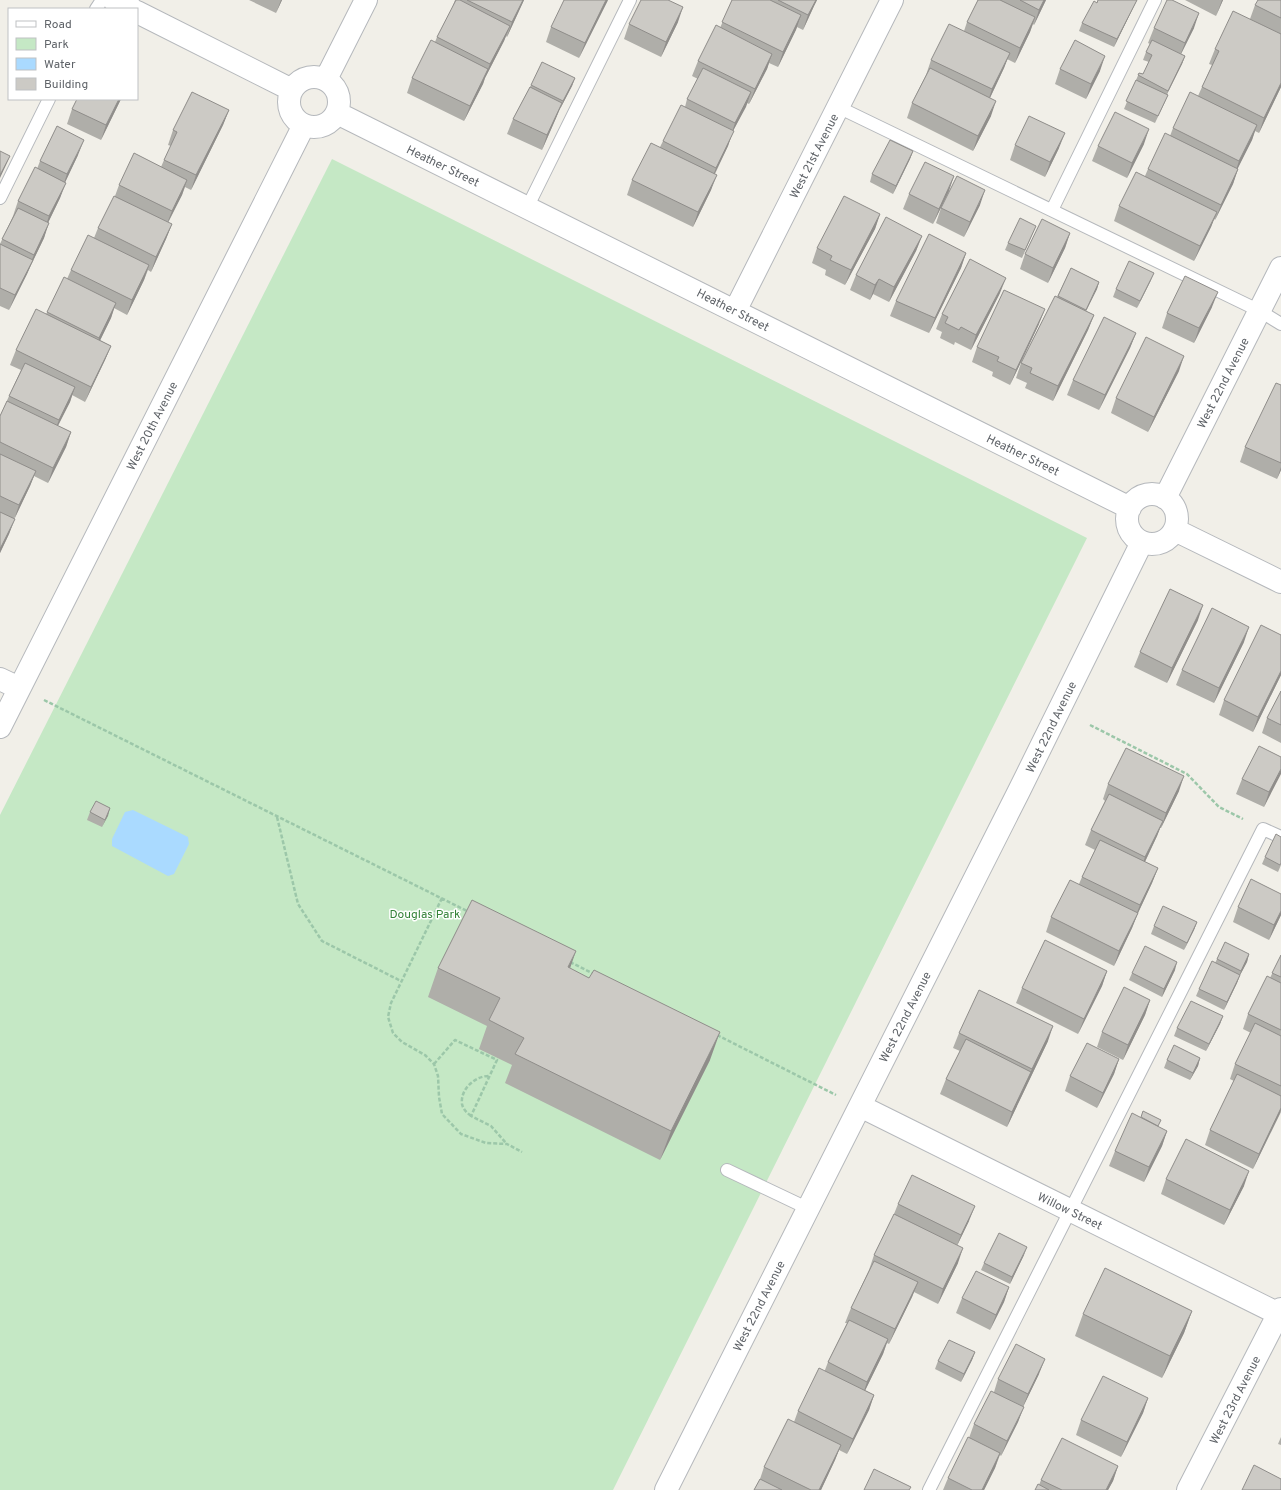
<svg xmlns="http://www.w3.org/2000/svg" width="1281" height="1490" viewBox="0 0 1281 1490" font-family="Overpass,sans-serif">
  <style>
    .green { fill: #c5e8c5 }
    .water { fill: #aadaff }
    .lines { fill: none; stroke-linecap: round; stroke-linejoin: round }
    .lane-casing { stroke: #b5b8bc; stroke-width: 14 }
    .street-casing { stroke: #b5b8bc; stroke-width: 24 }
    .path { stroke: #9cc7a9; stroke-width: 2.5; stroke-dasharray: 4 2; stroke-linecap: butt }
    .lane { stroke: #fff; stroke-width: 12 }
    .street { stroke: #fff; stroke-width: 22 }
    .wall { fill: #afaea9 }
    .shaded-wall { fill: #8f8d8a }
    .building { fill: #cccac5; stroke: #8f8d8a }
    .labels { text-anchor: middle; stroke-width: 3; stroke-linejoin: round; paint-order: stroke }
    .street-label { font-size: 12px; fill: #5f6368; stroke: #fff }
    .park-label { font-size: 12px; fill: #348238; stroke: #fff }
  </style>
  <rect width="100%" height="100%" fill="#f1efe8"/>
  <!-- green -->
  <path class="green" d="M332,159L1087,538L613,1490H0V815Z"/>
  <!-- water -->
  <path class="water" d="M133,810L188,837L189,844L174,874L168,876L112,846V839L125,812Z"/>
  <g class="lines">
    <!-- lane casing -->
    <g class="lane-casing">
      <path id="lane" d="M96,9L102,0
        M838,107L1260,311L1281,324
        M0,198L49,99
        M527,208L630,0
        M1052,210L1155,0
        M727,1170L807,1208
        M929,1490L1263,829L1281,837"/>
    </g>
    <!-- street casing -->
    <g class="street-casing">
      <path id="street" d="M114,0L132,9
        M137,12L292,90
        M289 102a25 25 0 1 1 50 0a25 25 0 1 1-50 0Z
        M326,79L366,0
        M337,113L1130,508
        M735,311L892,0
        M1127 519a25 25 0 1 1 50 0a25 25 0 1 1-50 0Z
        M1165,498L1281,268
        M1175,530L1281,582
        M0,679L19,688
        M0,727L304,125
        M860,1106L1281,1315
        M666,1490L1018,793L1142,542
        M1188,1490L1281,1309"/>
    </g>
    <!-- path -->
    <path class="path" d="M44,700L469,912
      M1090,725L1187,774L1219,807L1243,819
      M277,817L298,904L322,941L401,981
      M442,898L391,1003L388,1017L393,1033L402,1042L425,1055L434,1064L438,1076L439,1097L442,1114L461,1134L486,1143L507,1144L522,1152
      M570,962L594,974
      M717,1035L836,1095
      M434,1064L455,1040L497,1060L471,1116L491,1126L506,1143
      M471,1116C467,1113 463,1109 462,1104C460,1088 477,1075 490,1076"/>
    <!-- lane -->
    <use href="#lane" class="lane"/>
    <!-- street -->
    <use href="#street" class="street"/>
  </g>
  <!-- wall -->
  <path class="wall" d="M249,0H282L276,13Z
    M455,0H524L507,37L506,36L504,41L485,78L483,84L464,121L407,93L412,78L435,42L437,37L452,8Z
    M608,0L579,58L546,42L551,27Z
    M732,0H817L814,6L803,30L797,27L778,67L769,63L767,69L749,104L747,103L733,131L728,146L715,174L711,190L693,227L627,195L632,180L660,147L663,141L685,107L687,99L698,79L692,76L698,61L720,28Z
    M978,0H1046L1034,25L1033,24L1030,32L1015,63L1007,59L1004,68L990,98L991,116L973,151L907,118L912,103L926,75L931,60L964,31L967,22Z
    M1137,0L1134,6L1114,47L1079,31L1082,23L1097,3Z
    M1185,0H1223L1216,16Z
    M1281,0V87L1259,133L1255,131L1252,140L1237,169H1238L1233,184L1215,220L1214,219L1211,227L1194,261L1114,221L1119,206L1145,176L1148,169L1170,136L1173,128L1198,96L1202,87L1212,65L1209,64L1215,49L1250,19L1255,5Z
    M678,22L661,57L624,39L629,24Z
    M1154,28H1194L1181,54L1185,56L1182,64L1167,94L1168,95L1165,102L1155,123L1124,109L1139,73L1143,74L1149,62L1143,60L1146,52L1150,44L1148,43Z
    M1060,69L1100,71L1086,99L1055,84Z
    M575,78L572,86L560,109L556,118L542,150L507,134L513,119L531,85Z
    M121,99L101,140L67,124L72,109Z
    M229,110L223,125L191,190L185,187L182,195L168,223L172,224L166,239L151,272L148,270L144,280L127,315L114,308L111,318L100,340L111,346L105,360L85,402L72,395L70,402L58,426L71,432L66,447L48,483L34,476L30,486L14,519L9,534L0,553V416L5,405L9,396L21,370L10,365L16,350L46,314L67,279L71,270L94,238L98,228L115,196L119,185L161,167L164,160L171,146L168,145L173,130Z
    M1144,144L1127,178L1092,161L1098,146Z
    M1015,145L1059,148L1045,177L1010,160Z
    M913,151L910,159L893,194L870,182L872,174Z
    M78,155L65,182L60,198L48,223L44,238L31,265L27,274L9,310L0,306V244L13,216L18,201L37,169L40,161Z
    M949,191L933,224L903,209L909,194Z
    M980,205L964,237L936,223L941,208Z
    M880,214L875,229L845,285L825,275L826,270L812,263L817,248Z
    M1036,226L1033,233L1022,258L1005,250L1008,243Z
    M1070,233L1065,248L1048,283L1020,269L1025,254Z
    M922,236L916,251L889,302L873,294L870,300L850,290L856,275Z
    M966,253L961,268L929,333L890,316L896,301Z
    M1071,268L1099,282L1097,289L1086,311L1094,315L1088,330L1053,401L1025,388L1027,383L1016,378L1021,363L1057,297Z
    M1151,280L1137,308L1113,297L1116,289Z
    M1000,293L971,350L955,342L954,345L940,338L942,332L936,329L942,314Z
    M1212,307L1194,343L1162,328L1167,313Z
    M1039,324L1010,385L992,376L993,372L972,362L977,347Z
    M1136,333L1130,348L1099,410L1067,395L1073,380Z
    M1179,371L1148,432L1111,413L1116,398Z
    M1281,385V470L1277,479L1240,462L1245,447Z
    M1198,620L1167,683L1134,667L1140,652Z
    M1281,635V675L1253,732L1219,715L1224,700Z
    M1244,642L1214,703L1176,685L1182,670Z
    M1281,691V743L1262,733L1267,718Z
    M1281,769L1264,807L1236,794L1242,779Z
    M1108,784L1179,791L1161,828H1160L1157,836L1145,862L1158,868L1152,883L1138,913L1132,928L1114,966L1046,932L1051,917L1079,884L1082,877L1095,850L1085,845L1091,830L1105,801L1103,799Z
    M110,808L102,827L87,820L90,812Z
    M1265,857L1281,865L1278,872L1262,864Z
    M1281,894V915L1269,940L1233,922L1238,907Z
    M1197,922L1194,930L1184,950L1151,934L1154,926Z
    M1249,954L1247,962L1240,975L1237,983L1224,1010L1196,996L1199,989L1215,963L1217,959Z
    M1281,955V1112L1253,1169L1205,1145L1210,1130L1234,1081L1230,1079L1235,1064L1251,1033L1243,1029L1248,1014L1270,978Z
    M438,968H570L710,1060L660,1160L505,1083L512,1065L479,1049L487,1026L428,997Z
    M1175,970L1162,997L1129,980L1132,973Z
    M1107,971L1102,986L1078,1034L1016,1003L1022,988Z
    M1150,1000L1145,1015L1123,1060L1097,1047L1102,1032Z
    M1223,1016L1220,1024L1206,1051L1174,1036L1177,1028Z
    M959,1033L1048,1041L1007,1127L940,1094L946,1079L960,1051L953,1048Z
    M1200,1058L1198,1066L1190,1080L1164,1068L1167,1060Z
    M1119,1059L1114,1074L1097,1108L1065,1091L1070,1076Z
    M1167,1131L1162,1146L1144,1182L1109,1166L1115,1151Z
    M1166,1179L1244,1186L1224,1225L1161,1194Z
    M898,1204L969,1221L957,1245L958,1263L938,1304L914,1292L912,1297L889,1344L887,1343L883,1354L865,1390L874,1395L869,1410L847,1454L839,1450L835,1460L821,1490H754L760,1479L764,1467L794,1422L798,1411L825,1370L828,1362L847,1323H845L851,1308L869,1270L874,1255L892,1219Z
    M1024,1255L1010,1284L981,1270L984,1263Z
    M1009,1287L1004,1302L990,1330L956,1313L962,1298Z
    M1192,1311L1184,1333L1162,1378L1075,1336L1083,1314Z
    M975,1352L972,1360L961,1382L935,1369L938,1361Z
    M1039,1374L1023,1407L1018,1422L1001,1456L1000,1455L995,1468L984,1490H943L948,1478L969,1438L974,1424L994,1392L998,1379Z
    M1148,1398L1143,1413L1121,1457L1076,1435L1081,1420Z
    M1281,1437V1445L1278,1444Z
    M1118,1466L1113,1481L1108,1490H1035L1039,1485L1041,1480Z"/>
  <!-- shaded-wall -->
  <path class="shaded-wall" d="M281,0H282L276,13Z
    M523,0H524L507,37L512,22Z
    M606,0H608L579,58L585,43Z
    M816,0H817L814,6L803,30L808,15Z
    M1044,0H1046L1034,25L1039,10Z
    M1137,0L1134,6L1114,47L1117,39Z
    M1222,0H1223L1216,16Z
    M683,7L678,22L661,57L666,42Z
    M1199,13L1194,28L1179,58L1185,43Z
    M801,15L796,30L778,67L783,52Z
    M1035,17L1030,32L1015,63L1020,48Z
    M510,26L504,41L485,78L483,84L464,121L470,106L488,69L490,64Z
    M1010,53L1004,68L987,104L992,89Z
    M772,54L767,69L749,104L755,89Z
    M1105,56L1100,71L1086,99L1091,84Z
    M1185,56L1182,64L1165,98L1168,91Z
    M575,78L572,86L560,109L563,101Z
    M1281,83V87L1259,133L1264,118Z
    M751,92L746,107L733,131L728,146L710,183L716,168L730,138L735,123Z
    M119,99H121L101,140L106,125Z
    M996,101L991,116L973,151L978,136Z
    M562,103L556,118L542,150L547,135Z
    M229,110L223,125L191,190L196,175Z
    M1257,125L1252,140L1234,176L1239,161Z
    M1149,129L1144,144L1127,178L1132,163Z
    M1065,133L1059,148L1045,177L1050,162Z
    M84,140L78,155L62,189L67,174Z
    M913,151L910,159L893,194L896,186Z
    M10,156L7,163L0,178V175Z
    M1238,169L1233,184L1215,220L1221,205Z
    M717,175L711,190L693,227L698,212Z
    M954,176L949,191L933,224L939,209Z
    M187,180L182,195L166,226L172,211Z
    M66,183L60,198L44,231L49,216Z
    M985,190L980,205L964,237L970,222Z
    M1217,212L1211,227L1194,261L1200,246Z
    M880,214L875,229L845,285L851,270Z
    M49,223L44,238L31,265L27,274L9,310L15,295L30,264L34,255Z
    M172,224L166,239L151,272L156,257Z
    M1070,233L1065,248L1048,283L1053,268Z
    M922,236L916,251L889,302L894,287Z
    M966,253L961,268L929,333L935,318Z
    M149,265L144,280L127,315L132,300Z
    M1154,273L1151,280L1137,308L1140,301Z
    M1006,278L1000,293L971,350L976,335Z
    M879,279L873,294L870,300L875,285Z
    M1099,282L1097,289L1083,317L1086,310Z
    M1218,292L1212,307L1194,343L1199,328Z
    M116,303L111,318L94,353L99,338Z
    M1045,309L1039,324L1010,385L1016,370Z
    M1094,315L1088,330L1053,401L1058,386Z
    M1136,333L1130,348L1099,410L1105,395Z
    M111,346L105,360L85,402L91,387Z
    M1184,356L1179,371L1148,432L1154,417Z
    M75,387L70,402L53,435L59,420Z
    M71,432L66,447L48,483L53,468Z
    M1281,467V470L1277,479Z
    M36,471L30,486L14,520L19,505Z
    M15,519L9,534L0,553V549Z
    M1203,605L1198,620L1167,683L1172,668Z
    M1249,627L1244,642L1214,703L1219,688Z
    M1281,671V675L1253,732L1258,717Z
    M1281,769V774L1264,807L1269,792Z
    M1184,776L1179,791L1161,828L1166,813Z
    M110,808L108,816L102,827L105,820Z
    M1163,821L1157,836L1140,872L1145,857Z
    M1158,868L1152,883L1138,913L1132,928L1114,966L1119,951L1134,920L1140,905Z
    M1281,911V915L1269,940L1274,925Z
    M1197,922L1194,930L1184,950L1187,943Z
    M576,951L566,980L568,967Z
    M1249,954L1247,962L1238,979L1241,971Z
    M1177,962L1175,970L1162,997L1164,989Z
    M1107,971L1102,986L1078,1034L1084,1019Z
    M1240,975L1237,983L1224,1010L1227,1002Z
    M1150,1000L1145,1015L1123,1060L1128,1045Z
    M1223,1016L1220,1024L1206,1051L1209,1044Z
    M1053,1026L1048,1041L1007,1127L1012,1112L1032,1069Z
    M720,1032L710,1060L660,1160L671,1131Z
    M1200,1058L1198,1066L1190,1080L1193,1073Z
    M1119,1059L1114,1074L1097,1108L1103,1093Z
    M1281,1108L1280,1113L1253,1169L1259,1154Z
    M1167,1131L1162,1146L1144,1182L1149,1167Z
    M1249,1171L1244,1186L1224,1225L1230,1210Z
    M975,1206L969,1221L955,1250L961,1235Z
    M1027,1247L1024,1255L1010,1284L1012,1277Z
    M963,1248L958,1263L938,1304L943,1289Z
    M918,1282L912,1297L889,1344L895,1329Z
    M1009,1287L1004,1302L990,1330L996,1315Z
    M1192,1311L1184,1333L1162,1378L1170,1356Z
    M888,1339L883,1354L862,1397L867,1382Z
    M975,1352L972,1360L961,1382L964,1374Z
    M1045,1359L1039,1374L1022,1409L1028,1394Z
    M874,1395L869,1410L847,1454L853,1439Z
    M1148,1398L1143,1413L1121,1457L1127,1442Z
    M1024,1407L1018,1422L1001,1456L1007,1441Z
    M841,1445L835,1460L821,1490H819Z
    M1000,1453L995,1468L984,1490H982Z
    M1118,1466L1113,1481L1108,1490H1106Z"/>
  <!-- building -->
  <path class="building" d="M456,0H460L510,26L490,64L437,37Z
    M467,0H523L512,22Z
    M564,0H606L585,43L551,27Z
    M641,0H668L683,7L666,42L629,24Z
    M732,0H770L801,15L783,52L722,22Z
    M778,0H816L808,15Z
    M978,0H1000L1035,17L1020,48L967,22Z
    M1020,0H1044L1039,10Z
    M1098,0H1137L1117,39L1082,23L1094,1L1097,3Z
    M1167,0H1172L1199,13L1185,43L1154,28Z
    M1258,0H1281V18L1255,5Z
    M1233,11L1281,34V83L1264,118L1202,87L1219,51L1215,49Z
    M949,24L1010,53L992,89L931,60Z
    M716,25L772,54L755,89L698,61Z
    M431,40L488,69L470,106L412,78Z
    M1075,40L1105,56L1091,84L1060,69Z
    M1152,40L1185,56L1168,91L1138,75L1139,73L1143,74L1152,55L1146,52Z
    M542,62L575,78L563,101L531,85Z
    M703,68L751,92L735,123L687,99Z
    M930,68L996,101L978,136L912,103Z
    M1136,80L1168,95L1158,116L1126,101Z
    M530,87L562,103L547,135L513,119Z
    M192,92L229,110L196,175L164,160L177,132L173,130Z
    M1190,92L1257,125L1239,161L1173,128Z
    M77,99H119L106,125L72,109Z
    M681,105L734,131L716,168L663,141Z
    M1115,112L1149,129L1132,163L1098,146Z
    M1029,116L1065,133L1050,162L1015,145Z
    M57,126L84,140L67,174L40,161Z
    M1165,133L1238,169L1221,205L1148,169Z
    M890,140L913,151L896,186L872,174Z
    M651,143L717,175L698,212L632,180Z
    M0,151L10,156L0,175Z
    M134,153L187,180L172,211L119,185Z
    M925,162L954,176L939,209L909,194Z
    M35,167L66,183L49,216L18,201Z
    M1136,172L1217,212L1200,246L1119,206Z
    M957,176L985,190L970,222L941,208Z
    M114,196L172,224L156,257L98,228Z
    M844,196L880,214L851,270L830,260L832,256L817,248Z
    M18,208L49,223L34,255L2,239Z
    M886,217L922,236L894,287L879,279L875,285L856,275Z
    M1020,218L1036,226L1025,250L1008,243Z
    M1042,219L1070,233L1053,268L1025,254Z
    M929,234L966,253L935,318L896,301Z
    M88,235L149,265L132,300L71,270Z
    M0,244L33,260L15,295L0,288Z
    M970,259L1006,278L976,335L961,327L959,330L945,323L948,317L942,314Z
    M1129,261L1154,273L1140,301L1116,289Z
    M1071,268L1099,282L1086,310L1058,296Z
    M1185,276L1218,292L1199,328L1167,313Z
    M64,277L116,303L99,338L47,312Z
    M1004,290L1045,309L1016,370L997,361L999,357L977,347Z
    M1055,296L1094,315L1058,386L1030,373L1032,368L1021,363Z
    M36,309L111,346L91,387L16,350Z
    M1104,317L1136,333L1105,395L1073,380Z
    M1146,337L1184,356L1154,417L1116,398Z
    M25,363L75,387L59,420L9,396Z
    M1276,383L1281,385V463L1245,447Z
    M7,401L71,432L53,468L0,442V416Z
    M0,454L36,471L19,505L0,496Z
    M0,512L15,519L0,549Z
    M1170,589L1203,605L1172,668L1140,652Z
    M1212,608L1249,627L1219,688L1182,670Z
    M1261,625L1281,635V671L1258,717L1224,700Z
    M1281,691V725L1267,718Z
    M1259,746L1281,757V769L1269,792L1242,779Z
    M1126,748L1184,776L1166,813L1108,784Z
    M1109,794L1163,821L1145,857L1091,830Z
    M96,801L110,808L105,820L90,812Z
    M1276,834L1281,837V863L1280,865L1265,857Z
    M1100,840L1158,868L1140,905L1082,877Z
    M1251,879L1281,894V911L1274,925L1238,907Z
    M1070,880L1138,913L1119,951L1051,917Z
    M472,900L576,951L568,967L589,978L594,970L720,1032L671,1131L515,1054L524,1038L489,1020L500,998L438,968Z
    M1163,906L1197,922L1187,943L1154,926Z
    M1045,940L1107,971L1084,1019L1022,988Z
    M1225,942L1249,954L1241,971L1217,959Z
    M1145,946L1177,962L1164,989L1132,973Z
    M1281,955V977L1272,973Z
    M1212,961L1240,975L1227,1002L1199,989Z
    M1267,976L1281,983V1030L1248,1014Z
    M1124,987L1150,1000L1128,1045L1102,1032Z
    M979,990L1053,1026L1032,1069L959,1033Z
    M1191,1001L1223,1016L1209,1044L1177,1028Z
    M1255,1023L1281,1036V1086L1235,1064Z
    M966,1039L1031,1072L1012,1112L946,1079Z
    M1087,1043L1119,1059L1103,1093L1070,1076Z
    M1174,1045L1200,1058L1193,1073L1167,1060Z
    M1237,1074L1281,1096V1108L1259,1154L1210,1130Z
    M1143,1111L1161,1120L1158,1126L1141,1117Z
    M1132,1113L1167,1131L1149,1167L1115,1151Z
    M1186,1139L1249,1171L1230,1210L1166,1179Z
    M912,1175L975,1206L961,1235L898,1204Z
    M894,1214L963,1248L943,1289L874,1255Z
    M999,1233L1027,1247L1012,1277L984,1263Z
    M874,1261L918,1282L895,1329L851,1308Z
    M1105,1268L1192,1311L1170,1356L1083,1314Z
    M976,1271L1009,1287L996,1315L962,1298Z
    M849,1320L888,1339L867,1382L828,1362Z
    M949,1340L975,1352L964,1374L938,1361Z
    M1016,1344L1045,1359L1028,1394L998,1379Z
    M819,1368L874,1395L853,1439L798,1411Z
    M1103,1376L1148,1398L1127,1442L1081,1420Z
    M991,1391L1024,1407L1007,1441L974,1424Z
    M788,1419L841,1445L819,1490H811L764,1467Z
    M968,1437L1000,1453L982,1490H972L948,1478Z
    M1062,1438L1118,1466L1106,1490H1062L1041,1480Z
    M1254,1465L1281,1479V1490H1242Z
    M874,1469L911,1487L909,1490H864Z
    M760,1479L782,1490H754Z
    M1038,1484L1049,1490H1035Z"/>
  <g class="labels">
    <!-- street labels -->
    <g class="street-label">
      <text transform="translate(814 156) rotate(-63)" y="4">West 21st Avenue</text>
      <text transform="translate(443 166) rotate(26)" y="4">Heather Street</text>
      <text transform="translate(733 310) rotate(27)" y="4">Heather Street</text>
      <text transform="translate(1223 383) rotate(-63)" y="4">West 22nd Avenue</text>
      <text transform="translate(152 426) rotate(-63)" y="4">West 20th Avenue</text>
      <text transform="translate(1023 455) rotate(26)" y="4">Heather Street</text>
      <text transform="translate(1051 727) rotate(-64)" y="4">West 22nd Avenue</text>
      <text transform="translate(905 1017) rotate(-63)" y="4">West 22nd Avenue</text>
      <text transform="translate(1070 1211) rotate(26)" y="4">Willow Street</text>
      <text transform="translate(759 1306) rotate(-63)" y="4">West 22nd Avenue</text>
      <text transform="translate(1235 1400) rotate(-63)" y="4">West 23rd Avenue</text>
    </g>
    <!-- park labels -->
    <g class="park-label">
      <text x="425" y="918">Douglas Park</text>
    </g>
  </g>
  <!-- legend -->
  <rect x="8" y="8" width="130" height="92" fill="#ffffff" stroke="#bfc1c3"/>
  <rect x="16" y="21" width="20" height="6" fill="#ffffff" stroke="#bfc1c3"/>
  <text x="44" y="28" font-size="12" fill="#5f6368">Road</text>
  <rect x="16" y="38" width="20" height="12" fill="#c5e8c5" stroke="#bfc1c3"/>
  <text x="44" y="48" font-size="12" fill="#5f6368">Park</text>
  <rect x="16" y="58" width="20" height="12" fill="#aadaff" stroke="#bfc1c3"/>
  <text x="44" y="68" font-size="12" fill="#5f6368">Water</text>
  <rect x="16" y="78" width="20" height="12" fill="#cccac5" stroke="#bfc1c3"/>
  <text x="44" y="88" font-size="12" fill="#5f6368">Building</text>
</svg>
